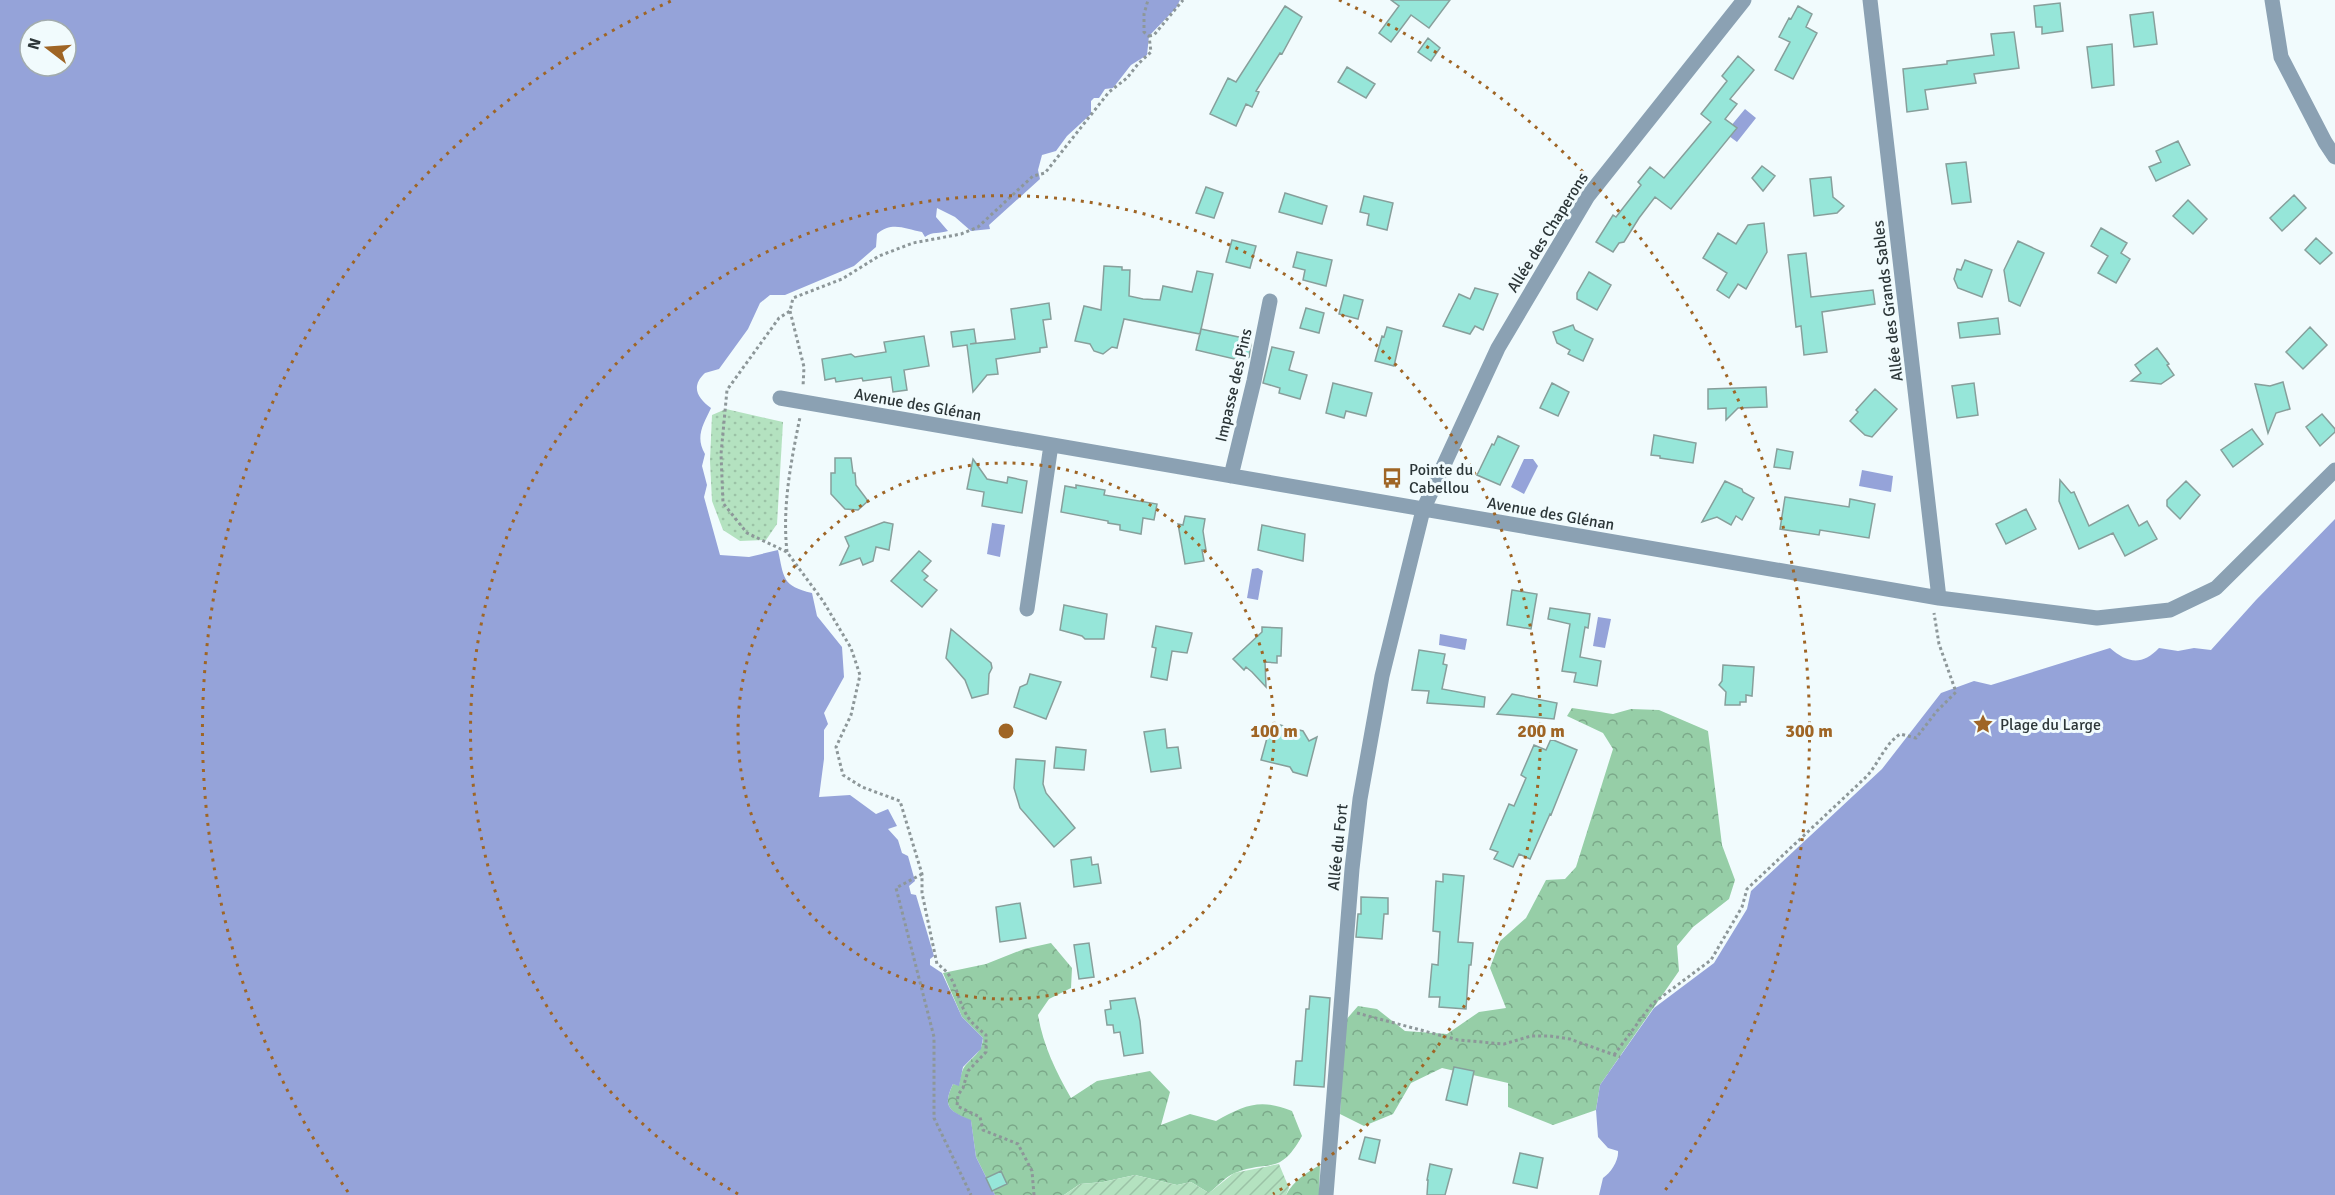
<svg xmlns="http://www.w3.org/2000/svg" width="2335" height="1195" viewBox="0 0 2335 1195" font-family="Signika,sans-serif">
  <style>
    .grass { fill: url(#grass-dots) }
    .forest { fill: url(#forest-crowns) }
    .garden { fill: url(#garden-furrows) }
    .water { fill: #95a3d9; fill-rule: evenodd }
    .building { fill: #96e6d9; stroke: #879f9b; stroke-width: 1.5 }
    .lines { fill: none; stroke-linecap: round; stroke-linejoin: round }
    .path { stroke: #8d9799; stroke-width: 3; stroke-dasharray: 3 3; stroke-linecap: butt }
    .minor { stroke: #8ba1b3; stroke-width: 15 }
    .ring { fill: none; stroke: #9f6525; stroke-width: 3; stroke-dasharray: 3 6 }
    .labels { text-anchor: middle; stroke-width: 6; stroke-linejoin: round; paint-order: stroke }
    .street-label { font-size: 16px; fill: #2c3638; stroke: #f1fbfd }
    .poi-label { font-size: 16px; fill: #2c3638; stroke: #f1fbfd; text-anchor: start }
    .centre { fill: #9f6525; stroke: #f1fbfd; stroke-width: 3 }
    .ring-label { font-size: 18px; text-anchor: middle; font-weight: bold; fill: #9f6525; stroke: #f1fbfd; stroke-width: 6; stroke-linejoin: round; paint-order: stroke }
  </style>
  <defs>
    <pattern id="grass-dots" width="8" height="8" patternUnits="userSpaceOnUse" patternTransform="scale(1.5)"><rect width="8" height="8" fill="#b4e2c0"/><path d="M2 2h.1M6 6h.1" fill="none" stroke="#9bc2a6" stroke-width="1.8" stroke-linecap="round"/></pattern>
    <pattern id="forest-crowns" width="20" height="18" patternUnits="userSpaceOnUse" patternTransform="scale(1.5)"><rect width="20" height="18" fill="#96cea7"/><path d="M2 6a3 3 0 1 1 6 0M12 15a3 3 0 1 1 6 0" fill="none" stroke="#7ba889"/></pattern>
    <pattern id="garden-furrows" width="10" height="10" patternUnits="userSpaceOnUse" patternTransform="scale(1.5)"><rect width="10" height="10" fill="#b4e2c0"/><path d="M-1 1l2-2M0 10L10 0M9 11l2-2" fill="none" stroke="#9bc2a6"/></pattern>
  </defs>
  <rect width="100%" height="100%" fill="#f1fbfd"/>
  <!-- grass -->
  <path class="grass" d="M726,409L783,422L777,524L766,540L740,541L723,530L712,501L710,461L712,415Z"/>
  <!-- forest -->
  <path class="forest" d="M1572,708L1613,714L1631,709L1659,710L1708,731L1722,845L1735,880L1729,899L1693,927L1677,946L1679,971L1600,1085L1596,1110L1553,1125L1508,1107V1083L1442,1068L1411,1083L1393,1114L1364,1126L1340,1114L1345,1021L1358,1006L1377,1009L1405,1031L1447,1034L1479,1012L1506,1008L1490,968L1500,941L1526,918L1546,880L1565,879L1576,867L1613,749L1603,733L1567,716Z
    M1051,943L1072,968L1071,988L1049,999L1038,1015C1043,1045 1056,1072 1071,1098L1097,1081L1150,1071L1170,1092L1161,1125L1190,1114L1216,1121C1245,1105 1260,1098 1292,1111L1302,1136C1279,1177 1270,1159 1235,1173C1226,1176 1217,1187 1209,1193L1191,1182L1177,1185L1135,1175L1103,1182L1080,1184L1064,1195H995L976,1157L971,1121C949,1111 942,1107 953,1084L959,1085C960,1080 961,1071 965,1066C972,1058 983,1051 983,1038L962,1017L943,973L986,964L1024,949Z
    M1320,1165L1319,1195H1286C1293,1181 1307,1172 1320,1165Z"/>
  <!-- garden -->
  <path class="garden" d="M1279,1164L1289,1188L1286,1195H1064L1080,1184L1103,1182L1135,1175L1177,1185L1191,1182L1209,1193L1234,1173Z"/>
  <!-- water -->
  <path class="water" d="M0,0H1180L1176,8L1149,36L1147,55L1131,65L1113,88L1105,89L1099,98H1094L1091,101V114L1067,136L1056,151L1042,155L1038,170L1040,179L989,225L990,229L971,231L955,217L937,208L936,217L948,231C940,234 932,231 925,237L922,232C905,229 892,221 877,234L876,247L854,266L785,295H770L760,303L748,329L719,369L705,373C690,387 698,398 711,408C703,425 695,437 705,454L702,466L707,485L704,497L720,555L749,557L778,550C784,578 782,586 812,593L817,616L842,647L844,677L824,713L828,724L824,730V759L819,797L850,795L876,814L888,809L897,826L888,829L898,840L902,853L908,856L915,881L909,886L911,894L916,895L934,956L930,959V965L942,973L962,1017L983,1038L981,1049L963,1067L959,1086L953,1084C942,1107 949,1111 971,1120L976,1157L995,1195H0ZM30,30H66V66H30Z
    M1745,109L1756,118L1737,142L1725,133Z
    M1524,459H1533L1538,466L1524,494L1511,487Z
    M1862,470L1893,476L1891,492L1859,486Z
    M2335,519V1195H1599L1603,1178C1611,1173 1619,1160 1618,1151L1608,1148L1598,1137L1596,1110L1600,1085L1654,1008L1714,963L1747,909L1751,891L1882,769L1941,693L1974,681L1991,685L2110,648C2127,663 2142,666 2159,648L2178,651L2194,648L2211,650L2256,600Z
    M992,523L1005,525L1000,557L987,554Z
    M1258,568L1263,571L1258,600L1247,598L1252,569Z
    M1598,617L1611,619L1605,648L1593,646Z
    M1440,634L1467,639L1465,650L1439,645Z"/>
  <!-- building -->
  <path class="building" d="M1391,0H1450L1429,28L1411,15L1391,42L1379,33L1399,6Z
    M2060,3L2063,31L2042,34V27H2036L2034,6Z
    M1285,6L1302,17L1282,54L1280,53L1256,91L1259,92L1252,107L1246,104L1236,126L1210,114L1228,78L1236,82Z
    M1798,6L1812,14L1806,27L1817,33L1793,79L1775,70L1790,42L1779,37L1789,18L1791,19Z
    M2153,12L2157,44L2134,47L2130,15Z
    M2014,32L2019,68L1974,74L1976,83L1925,90L1928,109L1907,112L1903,69L1947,64V61L1994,55L1991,34Z
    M1428,38L1440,48L1431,61L1418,52Z
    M2112,44L2114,85L2092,88L2087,47Z
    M1738,56L1754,70L1730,99L1737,104L1725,119L1737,128L1671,209L1655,197L1639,218L1624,242L1619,243L1613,252L1596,242L1613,215L1616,217L1641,185L1638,182L1650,167L1664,178L1711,122L1701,114L1727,81L1722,76Z
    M1347,67L1375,84L1366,98L1338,82Z
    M2178,141L2190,165L2156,181L2149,167L2161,162L2156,151Z
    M1966,162L1971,202L1952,204L1946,164Z
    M1762,166L1775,176L1763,191L1752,178Z
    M1831,177L1833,197L1844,206L1837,213L1814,216L1810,179Z
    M1206,187L1223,193L1214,218L1196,213Z
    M1285,193L1327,206L1322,224L1279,212Z
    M2294,195L2306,208L2282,231L2270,218Z
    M1364,196L1393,203L1387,230L1367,225L1369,214L1360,212Z
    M2188,200L2207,219L2193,234L2173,216Z
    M1764,223L1767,252L1746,289L1738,284L1729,298L1717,290L1727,273L1703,258L1718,233L1736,244L1748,225Z
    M2101,228L2127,243L2121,253L2130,259L2116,283L2098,273L2108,256L2091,246Z
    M2316,238L2332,253L2320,264L2305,250Z
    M1232,240L1256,246L1250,268L1226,262Z
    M2018,241L2044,253L2020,306L2009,301L2004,270Z
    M1297,252L1332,260L1326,286L1303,280L1305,270L1293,267Z
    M1806,253L1811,297L1873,290L1875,304L1822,312L1827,352L1804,355L1801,326L1796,327L1788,255Z
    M1965,260L1992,270L1982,297L1958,288L1954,279L1957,269L1961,270Z
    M1104,266L1122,267V270H1130L1129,296L1143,299L1160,300L1163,286L1192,292L1197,271L1213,274L1200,334L1124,319L1117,348L1112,347L1103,354L1094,351L1090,344L1075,341L1084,306L1101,310Z
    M1589,272L1611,285L1597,310L1577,299V293Z
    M1475,288L1498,294L1483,330L1475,326L1470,334L1443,326L1459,294L1470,299Z
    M1344,295L1363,300L1358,319L1339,314Z
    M1049,303L1051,319L1043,320L1047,347L1040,348V352L996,359L998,374L987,375L973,392L967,345L953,347L951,332L974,329L976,343L970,344L1015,339L1011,309Z
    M1306,308L1324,313L1319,333L1300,328Z
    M1998,318L2000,334L1960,338L1958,323Z
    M1573,325L1575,330L1593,339L1583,361L1568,354L1570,350L1557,343L1553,332Z
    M1387,327L1402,331L1394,366L1375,361L1382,336L1384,337Z
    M2310,327L2327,345L2303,369L2286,352Z
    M1201,329L1248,339L1251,344L1249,357L1243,361L1196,350Z
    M924,336L929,366L904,370L907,390L893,392L891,377L863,381L862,378L836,382L835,378L825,380L822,359L851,354L855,357L886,352L884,342Z
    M1272,347L1294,352L1289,370L1307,375L1300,399L1279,393L1280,388L1263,383Z
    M2157,348L2169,364L2167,365L2174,375L2161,384L2131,381L2141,373L2135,365Z
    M2283,382L2290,409L2276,413L2268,433L2255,384L2270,386Z
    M1333,383L1372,393L1366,416L1346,411L1344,418L1326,413Z
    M1552,383L1569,392L1558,416L1540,408Z
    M1974,383L1978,415L1957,418L1952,386Z
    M1766,387L1767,407L1738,408L1726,420V408L1708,409V389Z
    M1875,389L1897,409L1872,437L1865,435L1850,421L1858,412L1856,410Z
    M2322,414L2335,429V432L2320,446L2306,427Z
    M2252,429L2263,444L2233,467L2221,450Z
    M1654,435L1696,443L1693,463L1660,458V456L1651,455Z
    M1498,436L1519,446L1500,485L1477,475L1492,444L1494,445Z
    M1777,449L1793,452L1790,469L1774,467Z
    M835,458H851L853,473H855L856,485L868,501L858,510L845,509L831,494V473H835Z
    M973,459L987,479L1007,483L1008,477L1027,481L1022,513L982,506L984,492L967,489Z
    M2060,480L2071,493L2074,492L2089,526L2128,505L2139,526L2147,521L2157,539L2125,556L2113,533L2079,549L2059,501Z
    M1725,481L1742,489L1743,492L1754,498L1742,520L1736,516L1731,525L1717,517L1702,522Z
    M2186,481L2200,495L2180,519L2167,506V500Z
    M1076,485L1105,490L1104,495L1157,504L1154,520L1143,518L1141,534L1120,530V525L1108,523V521L1061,512L1065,486L1076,488Z
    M1785,497L1849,507L1850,499L1875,504L1869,538L1820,530L1819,535L1780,529Z
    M2026,509L2036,529L2006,544L1996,524Z
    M1185,516L1205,519L1203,531L1206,550H1202L1204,561L1185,564L1178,524L1183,525Z
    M884,522L893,524L889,550L876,547L873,561L863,565L860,558L840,565L849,546L845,537Z
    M1262,525L1305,534L1303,561L1258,550Z
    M919,551L931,561L922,571L928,576L924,580L937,590L922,607L891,581Z
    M1512,590L1537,594L1531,629L1507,625Z
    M1064,605L1107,614L1104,639H1085L1082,636L1060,630Z
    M1550,608L1590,614L1588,628L1585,627L1580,657L1601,661L1597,686L1574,682L1576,673L1562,671L1570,624L1548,619Z
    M1156,626L1192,633L1187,653L1172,651L1167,680L1151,677L1156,648L1152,647Z
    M1262,627L1282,628L1281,656H1277V663L1265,662L1266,687L1252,672L1246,667L1244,670L1233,659L1262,632Z
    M951,629L991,663L992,668L989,674L988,694L972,698L965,680L946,658Z
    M1419,650L1445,654L1443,664L1447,665L1442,689L1485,697L1484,707L1427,703L1429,691L1412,690Z
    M1723,665L1754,667L1752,696L1746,695V702H1740V705H1725L1726,692L1719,685L1722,681Z
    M1030,674L1061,682L1046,719L1014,707L1020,687L1027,684Z
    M1512,694L1557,703L1554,719L1497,714Z
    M1280,725L1303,731L1309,741L1317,737L1307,776L1293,772L1290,767L1261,760L1267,738H1277Z
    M1165,729L1167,748L1178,747L1181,768L1151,772L1144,732Z
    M1551,739L1577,750L1551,815L1550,814L1530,859L1519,854L1513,867L1494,859L1498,852L1490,849L1509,804L1514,806L1526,778L1521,775L1534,745L1546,750Z
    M1056,747L1086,750L1084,770L1054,768Z
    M1016,759L1045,761L1043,784L1046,793L1075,828L1054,847L1020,808L1014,788Z
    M1091,857L1092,865L1098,864L1101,883L1074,887L1071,860Z
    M1443,874L1464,876L1458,942L1473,943L1471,965H1469L1466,1009L1439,1007L1440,997H1429L1432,964L1438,965L1440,932L1433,931L1436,881L1443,882Z
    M1361,897L1388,898V914H1384L1382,939L1356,937L1358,914H1361Z
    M1020,903L1026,938L1000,942L996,907Z
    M1089,943L1094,977L1079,979L1074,945Z
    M1310,996L1330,998L1324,1087L1294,1085L1296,1061H1302L1306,1009H1309Z
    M1135,998L1140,1021L1143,1053L1124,1056L1120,1032L1114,1033L1113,1025H1107L1105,1010L1111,1009L1110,1001Z
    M1454,1067L1474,1071L1467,1105L1446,1100Z
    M1365,1137L1380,1140L1375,1163L1359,1159Z
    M1520,1153L1543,1158L1537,1188L1513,1183Z
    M1430,1164L1452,1169L1445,1195H1427L1428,1180H1427Z
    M1001,1171L1007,1184L992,1191L986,1178Z"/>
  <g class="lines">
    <!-- path -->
    <path class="path" d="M1149,36L1154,35L1183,0
      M790,311L804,367L803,387
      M787,552C782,506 791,462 800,417
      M922,874L896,888L934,1037V1118L971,1195
      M1357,1013L1458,1040L1504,1044L1531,1036H1550L1570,1039L1620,1057
      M1614,1055L1652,1004L1711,960L1742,907L1747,889L1865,778C1879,764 1883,746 1900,734L1916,738L1937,711L1956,692L1939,644L1934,613
      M1034,1195L1032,1171L1018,1144L983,1130L980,1117L957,1106L958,1095L963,1088L968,1071L986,1052V1035C979,1029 970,1022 966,1014C956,996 956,975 937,964L922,893V874L900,801L862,787L843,775L836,747L851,715L860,675L851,648L823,601L787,552L747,533L723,503L721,454L727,390L779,318L790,311L793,298L842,279L879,256L913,243L961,234L978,227L1033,176L1045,173L1109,92L1127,78L1138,64L1151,52L1149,36L1144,32V14L1148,0"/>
    <!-- minor -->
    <path class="minor" d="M1870,0L1939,598
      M2272,0L2281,57L2325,142L2335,157
      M780,398L1939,598L2097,618L2170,610L2216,588L2335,470
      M1231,476L1254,381L1270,301
      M1027,609L1051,445
      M1326,1195L1352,869L1360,799L1382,676L1423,510L1498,348L1588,196L1744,0"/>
  </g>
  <!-- distance rings -->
  <g class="ring">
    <circle cx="1006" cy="731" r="268"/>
    <path d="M738 1194A535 535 0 1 1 1273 1194"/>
    <path d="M348 1192A803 803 0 0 1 673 0M1339 0A803 803 0 0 1 1664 1192"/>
  </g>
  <!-- icons -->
  <defs>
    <g id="bus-bare" transform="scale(1.62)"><path d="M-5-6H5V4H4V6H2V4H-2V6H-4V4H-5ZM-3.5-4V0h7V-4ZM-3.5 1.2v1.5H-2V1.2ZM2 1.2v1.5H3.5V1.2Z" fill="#9f6525" stroke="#f1fbfd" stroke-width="2.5" paint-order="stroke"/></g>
    <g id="sight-bare" transform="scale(1.62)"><path d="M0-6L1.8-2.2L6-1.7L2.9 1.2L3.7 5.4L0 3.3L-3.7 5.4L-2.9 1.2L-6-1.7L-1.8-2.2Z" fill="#9f6525" stroke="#f1fbfd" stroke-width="2.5" paint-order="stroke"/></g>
  </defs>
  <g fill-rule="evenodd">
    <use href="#bus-bare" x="1392" y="478"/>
    <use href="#sight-bare" x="1983" y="724"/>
  </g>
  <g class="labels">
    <!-- street labels -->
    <g class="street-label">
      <text transform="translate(1547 232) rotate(-58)" y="6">Allée des Chaperons</text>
      <text transform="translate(1887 301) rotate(-97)" y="6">Allée des Grands Sables</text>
      <text transform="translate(1233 385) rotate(-77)" y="6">Impasse des Pins</text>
      <text transform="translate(918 404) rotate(10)" y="6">Avenue des Glénan</text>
      <text transform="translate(1551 513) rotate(10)" y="6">Avenue des Glénan</text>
      <text transform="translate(1337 847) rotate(-84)" y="6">Allée du Fort</text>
    </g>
    <!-- poi labels -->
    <g class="poi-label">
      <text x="1409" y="475">Pointe du<tspan x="1409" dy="18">Cabellou</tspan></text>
      <text x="2000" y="730">Plage du Large</text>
    </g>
  </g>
  <circle cx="1006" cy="731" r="9" class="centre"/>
  <g class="ring-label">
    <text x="1274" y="737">100 m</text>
    <text x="1541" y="737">200 m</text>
    <text x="1809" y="737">300 m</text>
  </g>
  <!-- north arrow -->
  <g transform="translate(48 48) rotate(287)"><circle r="28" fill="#f1fbfd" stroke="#a2acae" stroke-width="1.5"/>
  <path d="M0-4.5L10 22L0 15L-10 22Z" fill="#9f6525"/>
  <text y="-9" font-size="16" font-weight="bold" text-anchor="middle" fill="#2c3638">N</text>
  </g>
</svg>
